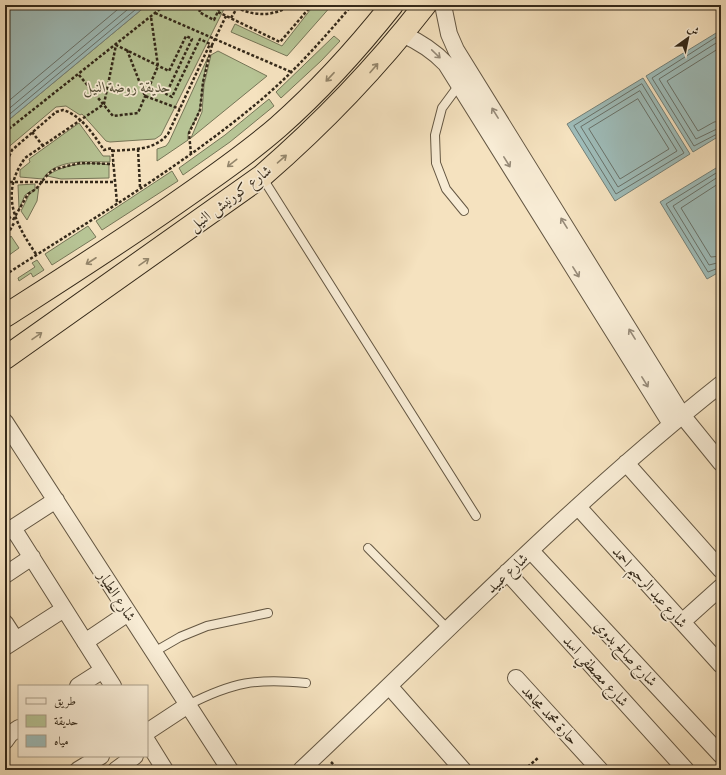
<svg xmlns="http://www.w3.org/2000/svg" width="726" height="775" viewBox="0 0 726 775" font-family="'Sorts Mill Goudy',Amiri,serif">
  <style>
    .green { fill: #b7c495; stroke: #767658 }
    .water { fill: #9ebcb9; stroke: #748179 }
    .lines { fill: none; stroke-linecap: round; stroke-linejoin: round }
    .shore { stroke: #69726a; stroke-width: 1 }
    .service-casing { stroke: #645743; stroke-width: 10 }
    .minor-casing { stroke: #645743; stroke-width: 18 }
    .trunk-casing { stroke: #34291a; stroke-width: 24 }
    .path { stroke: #34291a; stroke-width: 2.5; stroke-dasharray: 3 2; stroke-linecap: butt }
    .service { stroke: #f8ecd5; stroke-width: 8 }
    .minor { stroke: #f8ecd5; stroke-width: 16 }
    .trunk { stroke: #f5e2bf; stroke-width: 22 }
    .oneway { stroke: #968a78 }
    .oneway2 { stroke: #94866c }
    .labels { text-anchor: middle; stroke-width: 3.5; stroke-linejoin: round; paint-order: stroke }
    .park-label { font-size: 15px; font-style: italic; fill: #555039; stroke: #f8ecd5 }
    .street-label { font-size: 15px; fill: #34291a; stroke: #f8ecd5 }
  </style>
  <rect width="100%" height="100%" fill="#f5e2bf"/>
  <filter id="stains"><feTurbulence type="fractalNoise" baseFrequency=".005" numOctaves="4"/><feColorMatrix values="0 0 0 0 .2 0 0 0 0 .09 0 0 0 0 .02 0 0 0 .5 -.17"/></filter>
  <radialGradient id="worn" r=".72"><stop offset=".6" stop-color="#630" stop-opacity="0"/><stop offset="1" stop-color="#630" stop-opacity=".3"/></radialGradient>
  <!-- green -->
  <path class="green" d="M147,5H226L161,135L155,139L110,142L106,141L82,114L80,115L66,106L56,107L5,150V123Z
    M314,5H332L287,56L231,32L235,24L282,46Z
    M334,36L340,41L321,61L281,98L276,92Z
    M218,51L267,76L191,138L202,112L204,85L211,55Z
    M208,57C203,75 203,95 199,112C196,122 186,130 188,140L157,161V149L166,146L169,142Z
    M269,99L274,106L230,142L183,175L179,168L225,135Z
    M79,123L103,156H110V162C89,162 55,158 43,179L20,177V170L30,162L29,159Z
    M97,163L109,165V178L61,179L47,176C62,165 79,164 97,163Z
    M172,171L178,181L102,230L96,221Z
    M35,184V189L25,195L19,209L18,185Z
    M39,186L37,201L27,220L21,211L29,195Z
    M88,226L96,237L52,265L45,254Z
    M11,236L19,248L5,258V244Z
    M37,260L44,270L33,277L31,273L19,281L18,278L35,267L32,263Z"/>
  <!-- water -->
  <path class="water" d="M5,5H147L5,123Z
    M721,30V135L693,152L646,76Z
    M643,78L690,154L615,201L567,124Z
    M721,165V271L707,279L660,202Z"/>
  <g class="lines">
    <!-- shore -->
    <path class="shore" d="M721,34L652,78L694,146L721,132
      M721,40L659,79L696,139L721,127
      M721,47L667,81L698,131L714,122L721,121
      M642,84L684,153L616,194L574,126Z
      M640,91L677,151L618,187L581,127Z
      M638,99L669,149L620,179L589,129Z
      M5,104L123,5
      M5,112L133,5
      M5,118L141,5
      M721,170L666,204L708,272L721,267
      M721,175L673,206L709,265L721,262
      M721,182L681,208L711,257L721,256"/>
    <!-- service casing -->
    <g class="service-casing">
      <path id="service" d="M459,85L442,108L435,135L436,163L446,189L464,211
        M262,177L476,516
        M368,548L448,629
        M154,652L180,637L207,626L268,613
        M188,705C233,682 256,678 306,683"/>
    </g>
    <!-- minor casing -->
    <g class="minor-casing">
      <path id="minor" d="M443,5L449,34L456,50L682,415L721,463
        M402,34C420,42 433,50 446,64L671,424
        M5,422L230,770
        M626,463L721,570
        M579,508L721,665
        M13,528L113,686
        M5,533L56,500
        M531,551L721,755
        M507,572L686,770
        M5,575L32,557
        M682,622L721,587
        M5,623L16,640
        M85,642L128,613
        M5,647L64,609
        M516,678L600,770
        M78,686L103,670
        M390,687L463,770
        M147,732L188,705
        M5,741L10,734L19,728
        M147,741L165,770
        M78,770L101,756
        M116,770L135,756
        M301,770C439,640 572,502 721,384"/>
    </g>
    <!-- trunk casing -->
    <g class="trunk-casing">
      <path id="trunk" d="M5,316C64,278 124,240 182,199C215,176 248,153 278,127C320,90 357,49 392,5
        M5,358L262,176C322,124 376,68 425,5"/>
    </g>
    <!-- path -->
    <path class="path" d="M203,5L199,12L214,20L221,5
      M232,5C250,16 273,18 290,5
      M218,12L280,42L312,5
      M155,13L291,72
      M231,18L239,5
      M127,50L145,96L180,109
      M79,75L113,116L138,113L158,66L151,17
      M5,132L165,5
      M32,132L43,146
      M138,149L140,187
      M112,151C133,149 154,151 168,134L210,44
      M191,154L189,133L200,110L203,82L212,45
      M9,181L8,159L12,150L56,112L63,110C81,115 94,135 104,150L112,148L117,203
      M5,182H115
      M5,220L11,217
      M13,220L28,194L36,189L48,174L55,169L80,163L113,164
      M5,239L14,223
      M36,254C14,222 0,193 25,158L104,104L116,45L169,71L186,36L192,39L166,94L172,97L200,39L212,45L226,16
      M5,275C92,219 183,166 262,99C295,71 324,38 352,5
      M331,762L339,770
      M524,770L538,758"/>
    <!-- service -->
    <use href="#service" class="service"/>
    <!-- minor -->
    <use href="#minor" class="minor"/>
    <!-- trunk -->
    <use href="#trunk" class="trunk"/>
  </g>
  <!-- one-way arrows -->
  <defs><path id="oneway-shaft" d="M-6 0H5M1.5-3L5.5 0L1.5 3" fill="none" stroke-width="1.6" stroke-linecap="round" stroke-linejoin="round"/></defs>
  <g class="oneway">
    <use href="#oneway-shaft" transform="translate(436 54) rotate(44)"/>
    <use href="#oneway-shaft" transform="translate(495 113) rotate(-122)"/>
    <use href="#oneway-shaft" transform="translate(507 162) rotate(58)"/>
    <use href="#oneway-shaft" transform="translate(564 223) rotate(-122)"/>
    <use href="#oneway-shaft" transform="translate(576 272) rotate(58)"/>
    <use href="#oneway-shaft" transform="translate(632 334) rotate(-122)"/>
    <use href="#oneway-shaft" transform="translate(645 382) rotate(58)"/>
  </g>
  <g class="oneway2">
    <use href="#oneway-shaft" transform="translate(374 68) rotate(-49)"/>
    <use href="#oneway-shaft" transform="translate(330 77) rotate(133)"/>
    <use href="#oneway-shaft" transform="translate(282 159) rotate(-41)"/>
    <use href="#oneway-shaft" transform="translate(232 163) rotate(142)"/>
    <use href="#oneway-shaft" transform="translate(91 261) rotate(147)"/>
    <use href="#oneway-shaft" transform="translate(144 262) rotate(-35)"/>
    <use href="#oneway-shaft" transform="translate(37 336) rotate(-35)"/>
  </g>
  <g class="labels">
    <!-- park labels -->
    <g class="park-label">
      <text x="127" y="92">حديقة روضة النيل</text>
    </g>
    <!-- street labels -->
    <g class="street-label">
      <text transform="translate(230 198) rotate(-37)" y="5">شارع كورنيش النيل</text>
      <text transform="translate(507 573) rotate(-43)" y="5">شارع عبيد</text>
      <text transform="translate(650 587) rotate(48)" y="5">شارع عبد الرحيم احمد</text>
      <text transform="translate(117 596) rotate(57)" y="5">شارع الطيار</text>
      <text transform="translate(626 653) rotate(47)" y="5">شارع صالح بدوي</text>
      <text transform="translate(596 671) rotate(48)" y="5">شارع مصطفي اسد</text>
      <text transform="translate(550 715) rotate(47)" y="5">حارة محمد مجاهد</text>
    </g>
  </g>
  <!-- margin -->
  <rect width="726" height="775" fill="none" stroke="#f5e2bf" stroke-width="20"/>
  <rect x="6" y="6" width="714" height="763" fill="none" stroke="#34291a" stroke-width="2"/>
  <rect x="10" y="10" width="706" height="755" fill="none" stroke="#34291a"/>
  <!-- legend -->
  <rect x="18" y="685" width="130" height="72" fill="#f8ecd5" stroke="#aa9e8a"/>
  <rect x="26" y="698" width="20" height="6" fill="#f8ecd5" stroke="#aa9e8a"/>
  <text x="54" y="705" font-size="12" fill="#34291a">طريق</text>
  <rect x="26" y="715" width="20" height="12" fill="#b7c495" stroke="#aa9e8a"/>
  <text x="54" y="725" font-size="12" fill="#34291a">حديقة</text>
  <rect x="26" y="735" width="20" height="12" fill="#9ebcb9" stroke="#aa9e8a"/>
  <text x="54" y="745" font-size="12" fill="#34291a">مياه</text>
  <!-- north arrow -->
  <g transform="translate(688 38) rotate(33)" stroke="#f8ecd5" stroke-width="3" paint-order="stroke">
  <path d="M0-3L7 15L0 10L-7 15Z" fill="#34291a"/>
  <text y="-6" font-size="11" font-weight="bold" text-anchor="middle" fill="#34291a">ش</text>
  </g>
  <rect width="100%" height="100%" filter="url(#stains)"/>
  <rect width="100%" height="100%" fill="url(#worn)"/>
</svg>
